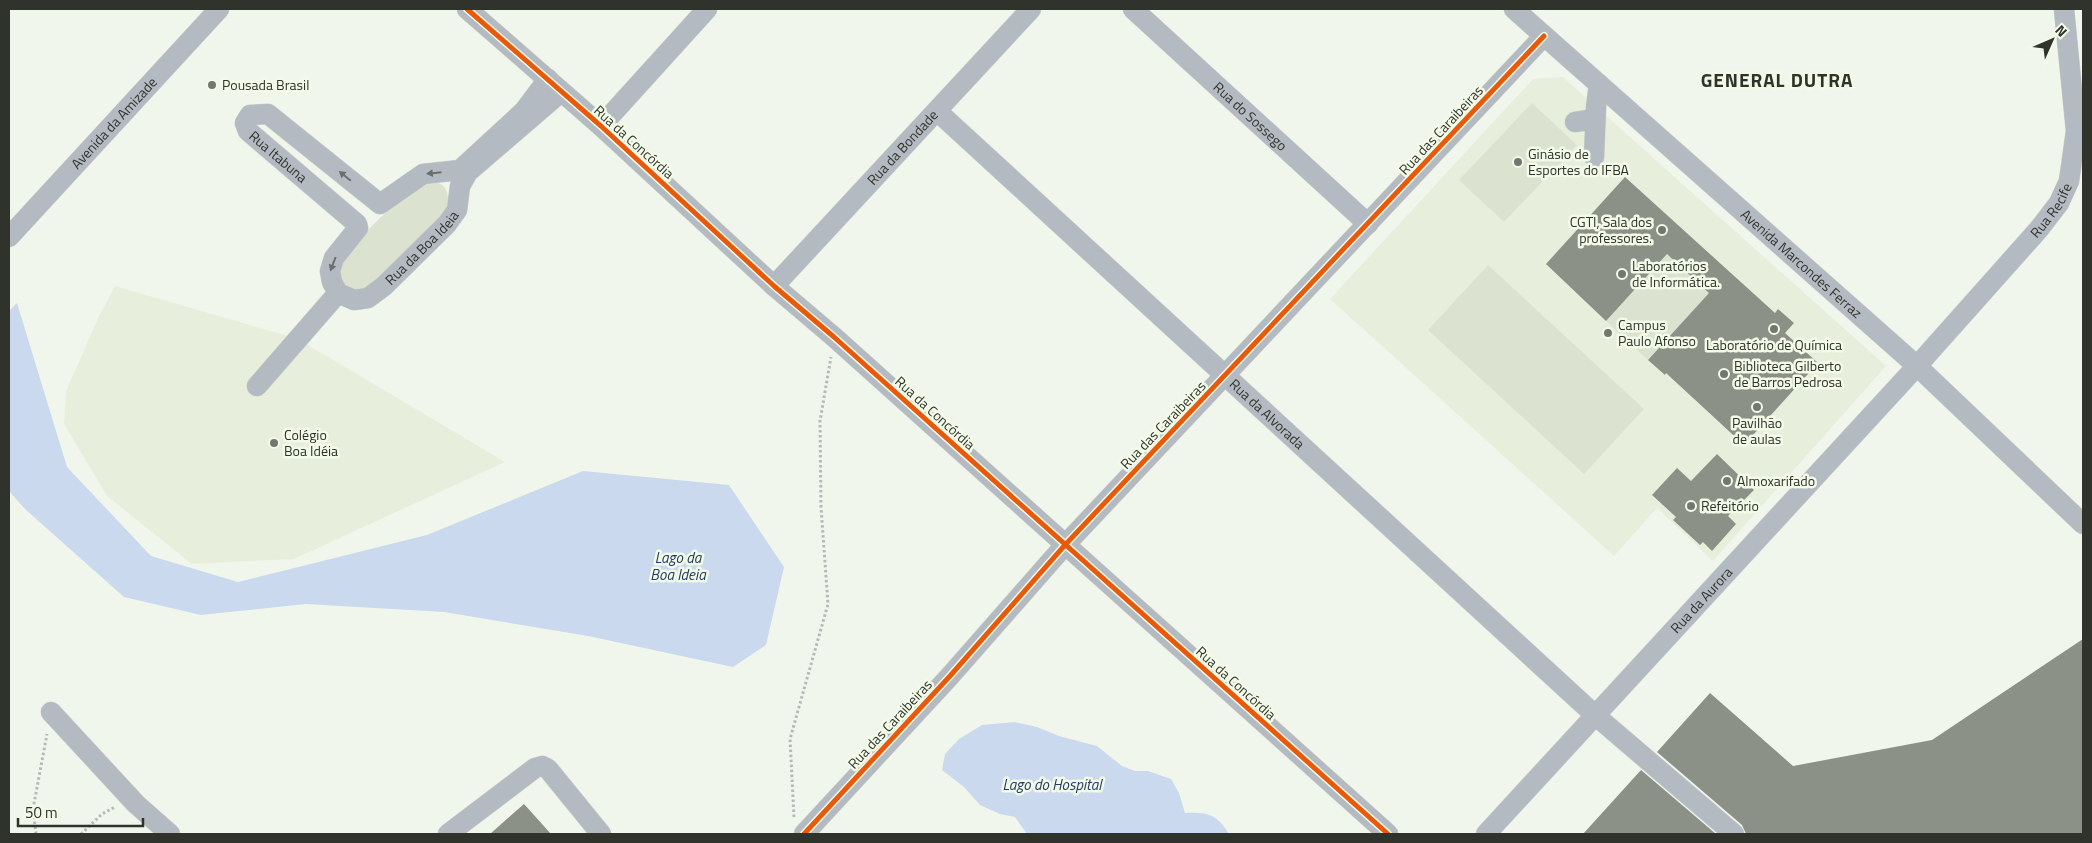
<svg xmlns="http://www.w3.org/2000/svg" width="2092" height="843" viewBox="0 0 2092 843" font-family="'Titillium Web',sans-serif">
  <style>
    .built { fill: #e7efdc }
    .green { fill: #dbe3d0 }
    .water { fill: #cad9ed }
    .building { fill: #8c9187 }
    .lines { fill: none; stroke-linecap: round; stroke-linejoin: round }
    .minor-casing { stroke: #ced2ca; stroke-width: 21 }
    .path { stroke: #b5b9bc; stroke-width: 3; stroke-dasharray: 2.5 2.5; stroke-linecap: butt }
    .minor { stroke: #b4bac1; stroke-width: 20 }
    .cycleway-casing { stroke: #f2fae8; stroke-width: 8 }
    .cycleway { stroke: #e8590c; stroke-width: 5 }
    .oneway { fill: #6b6f6f }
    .poi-dot { fill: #74776f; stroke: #f2fae8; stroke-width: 2 }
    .labels { text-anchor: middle; stroke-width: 5; stroke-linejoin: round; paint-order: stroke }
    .poi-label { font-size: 14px; fill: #30322c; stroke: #f2fae8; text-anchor: start }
    .street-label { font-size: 14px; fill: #30322c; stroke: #f2fae8 }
    .water-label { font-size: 15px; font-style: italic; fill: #233a64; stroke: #f2fae8 }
    .district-label { font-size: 19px; font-weight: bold; letter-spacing: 1px; fill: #30322c; stroke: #f2fae8 }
  </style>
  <rect width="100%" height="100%" fill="#f1f6ec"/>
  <!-- built -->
  <path class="built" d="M1563,77L1886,366L1713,561L1657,508L1614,556L1330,299L1533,79Z
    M115,286L298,339L505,462L294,559L192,564L107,496L64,424L66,391L99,316Z"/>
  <!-- green -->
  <path class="green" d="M1532,103L1577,145L1504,222L1459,180Z
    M419,180C442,181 450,184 448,210L366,289L353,290L342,284L338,261L341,256Z
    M1667,254L1709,293L1648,360L1606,321Z
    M1488,265L1644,409L1584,474L1428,330Z"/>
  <!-- water -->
  <path class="water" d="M17,303L67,467L151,556L238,582L427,535L583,471L729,485L784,567L766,645L733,667L588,636L444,612L306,604L201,615L124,597L25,509L9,491V311Z
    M1015,722L1037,727L1059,736L1097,746L1122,766L1135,771H1148L1171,779L1179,793L1185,813C1207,812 1217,814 1229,834H1027L1015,817L1000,814L980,805L964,787L942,770L945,754L959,739L982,725Z"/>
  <!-- building -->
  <path class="building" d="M1625,177L1775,313L1778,309L1794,323L1785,333L1818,363L1744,445L1666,373L1665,375L1648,360L1709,293L1667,254L1606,321L1546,264Z
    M1717,454L1754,490L1728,516L1736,524L1712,551L1703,542L1700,545L1673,520L1676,517L1652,495L1677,468L1691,481Z
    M2083,639V834H1746L1742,825L1657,752L1710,693L1793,766L1932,740Z
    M1641,770L1716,834H1583Z
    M524,804L551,834H490Z"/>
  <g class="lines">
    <!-- minor casing -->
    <g class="minor-casing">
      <g id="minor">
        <path d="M467,9L601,126L774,286L834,337L1388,834"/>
        <path id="s1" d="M1133,9L1368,224"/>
        <path id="s2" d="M1514,9L1917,366L2083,524"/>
        <path id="s3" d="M548,79L524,111L460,170L423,174L380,204L268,114L250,115L245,123L248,131L357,224L358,228L334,258L330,271L332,282L338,293L354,300L368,298L384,286L447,224L457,210L460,186L468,172L561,92"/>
        <path id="s4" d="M937,111L1596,716L1734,834"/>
        <path d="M1575,122L1595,119"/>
        <path d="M601,126L707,9"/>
        <path d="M1594,157L1596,107L1599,84"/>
        <path id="s5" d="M9,237L219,9"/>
        <path id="s6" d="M774,286L1031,9"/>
        <path d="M257,386L338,293"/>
        <path d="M51,712L136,804L170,834"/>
        <path d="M448,834L535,768L542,766L548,769L601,834"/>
        <path d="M804,834L950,676L1065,545L1544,36"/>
        <path id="s7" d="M1486,834L1917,366L2039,229L2059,203L2069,181L2076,131L2064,9"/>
      </g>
    </g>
    <!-- path -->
    <path class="path" d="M794,817L790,739L828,604L821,507L820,421L831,357
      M36,834L33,809L47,734
      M81,834L102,814L115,807"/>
    <!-- minor -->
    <use href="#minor" class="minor"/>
    <!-- cycleway casing -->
    <g class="cycleway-casing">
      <path id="cycleway" d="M467,9L601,126L774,286L834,337L1388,834
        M804,834L950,676L1065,545L1544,36"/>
    </g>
    <!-- cycleway -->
    <use href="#cycleway" class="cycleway"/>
  </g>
  <!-- one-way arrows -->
  <defs><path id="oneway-solid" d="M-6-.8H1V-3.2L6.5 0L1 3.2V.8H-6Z" transform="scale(1.25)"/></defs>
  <g class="oneway">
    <use href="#oneway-solid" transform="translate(434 173) rotate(174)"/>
    <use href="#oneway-solid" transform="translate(345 176) rotate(-141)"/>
    <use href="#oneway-solid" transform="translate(333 264) rotate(111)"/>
  </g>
  <!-- markers -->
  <g class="poi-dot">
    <circle cx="212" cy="85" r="5"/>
    <circle cx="1518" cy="162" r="5"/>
    <circle cx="1662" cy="230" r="5"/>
    <circle cx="1622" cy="274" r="5"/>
    <circle cx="1774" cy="329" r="5"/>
    <circle cx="1608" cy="333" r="5"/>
    <circle cx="1724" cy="374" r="5"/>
    <circle cx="1757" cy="407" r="5"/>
    <circle cx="274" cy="443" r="5"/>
    <circle cx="1727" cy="481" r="5"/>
    <circle cx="1691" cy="506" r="5"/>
  </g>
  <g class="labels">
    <!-- poi labels -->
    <g class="poi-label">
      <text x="222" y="90">Pousada Brasil</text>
      <text x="1528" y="159">Ginásio de<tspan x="1528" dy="16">Esportes do IFBA</tspan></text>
      <text x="1652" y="227" text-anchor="end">CGTI, Sala dos<tspan x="1652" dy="16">professores.</tspan></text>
      <text x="1632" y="271">Laboratórios<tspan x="1632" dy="16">de Informática.</tspan></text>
      <text x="1618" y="330">Campus<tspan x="1618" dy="16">Paulo Afonso</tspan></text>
      <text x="1774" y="350" text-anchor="middle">Laboratório de Química</text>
      <text x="1734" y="371">Biblioteca Gilberto<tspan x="1734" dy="16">de Barros Pedrosa</tspan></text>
      <text x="1757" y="428" text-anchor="middle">Pavilhão<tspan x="1757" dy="16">de aulas</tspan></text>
      <text x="284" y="440">Colégio<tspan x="284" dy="16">Boa Idéia</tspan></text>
      <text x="1737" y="486">Almoxarifado</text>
      <text x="1701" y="511">Refeitório</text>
    </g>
    <!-- street labels -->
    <g class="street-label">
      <text dy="5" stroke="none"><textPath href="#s1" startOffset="159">Rua do Sossego</textPath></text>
      <text dy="5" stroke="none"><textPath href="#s5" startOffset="155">Avenida da Amizade</textPath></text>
      <text transform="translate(1441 130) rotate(-47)" y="5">Rua das Caraibeiras</text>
      <text transform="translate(634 142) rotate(42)" y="5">Rua da Concórdia</text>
      <text dy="5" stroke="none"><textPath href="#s6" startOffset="189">Rua da Bondade</textPath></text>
      <text dy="5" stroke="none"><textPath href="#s3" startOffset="436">Rua Itabuna</textPath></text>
      <text dy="5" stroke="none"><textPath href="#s7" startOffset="842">Rua Recife</textPath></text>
      <text dy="5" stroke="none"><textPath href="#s3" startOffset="725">Rua da Boa Ideia</textPath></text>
      <text dy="5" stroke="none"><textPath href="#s2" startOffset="384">Avenida Marcondes Ferraz</textPath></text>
      <text transform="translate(935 413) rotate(42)" y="5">Rua da Concórdia</text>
      <text dy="5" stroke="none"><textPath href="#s4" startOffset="448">Rua da Alvorada</textPath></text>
      <text transform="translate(1163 425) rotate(-46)" y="5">Rua das Caraibeiras</text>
      <text dy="5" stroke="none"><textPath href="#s7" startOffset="318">Rua da Aurora</textPath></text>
      <text transform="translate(1236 683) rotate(42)" y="5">Rua da Concórdia</text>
      <text transform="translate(890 724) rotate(-47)" y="5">Rua das Caraibeiras</text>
    </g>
    <!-- water labels -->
    <g class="water-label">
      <text x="678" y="563">Lago da<tspan x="678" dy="17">Boa Ideia</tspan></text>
      <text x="1052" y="790">Lago do Hospital</text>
    </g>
    <!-- district labels -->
    <g class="district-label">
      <text x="1777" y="87">GENERAL DUTRA</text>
    </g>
  </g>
  <!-- border -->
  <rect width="2092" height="843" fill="none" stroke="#30322c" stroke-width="20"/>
  <!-- north arrow -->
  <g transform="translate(2052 40) rotate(45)" stroke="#f2fae8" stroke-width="4" paint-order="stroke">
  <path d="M0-4L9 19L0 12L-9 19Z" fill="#30322c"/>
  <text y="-8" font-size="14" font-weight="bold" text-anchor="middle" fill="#30322c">N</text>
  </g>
  <!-- scale -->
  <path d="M18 818v8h125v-8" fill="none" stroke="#30322c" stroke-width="2.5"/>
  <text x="25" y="818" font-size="15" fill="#30322c" stroke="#f2fae8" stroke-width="4" paint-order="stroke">50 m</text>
</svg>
